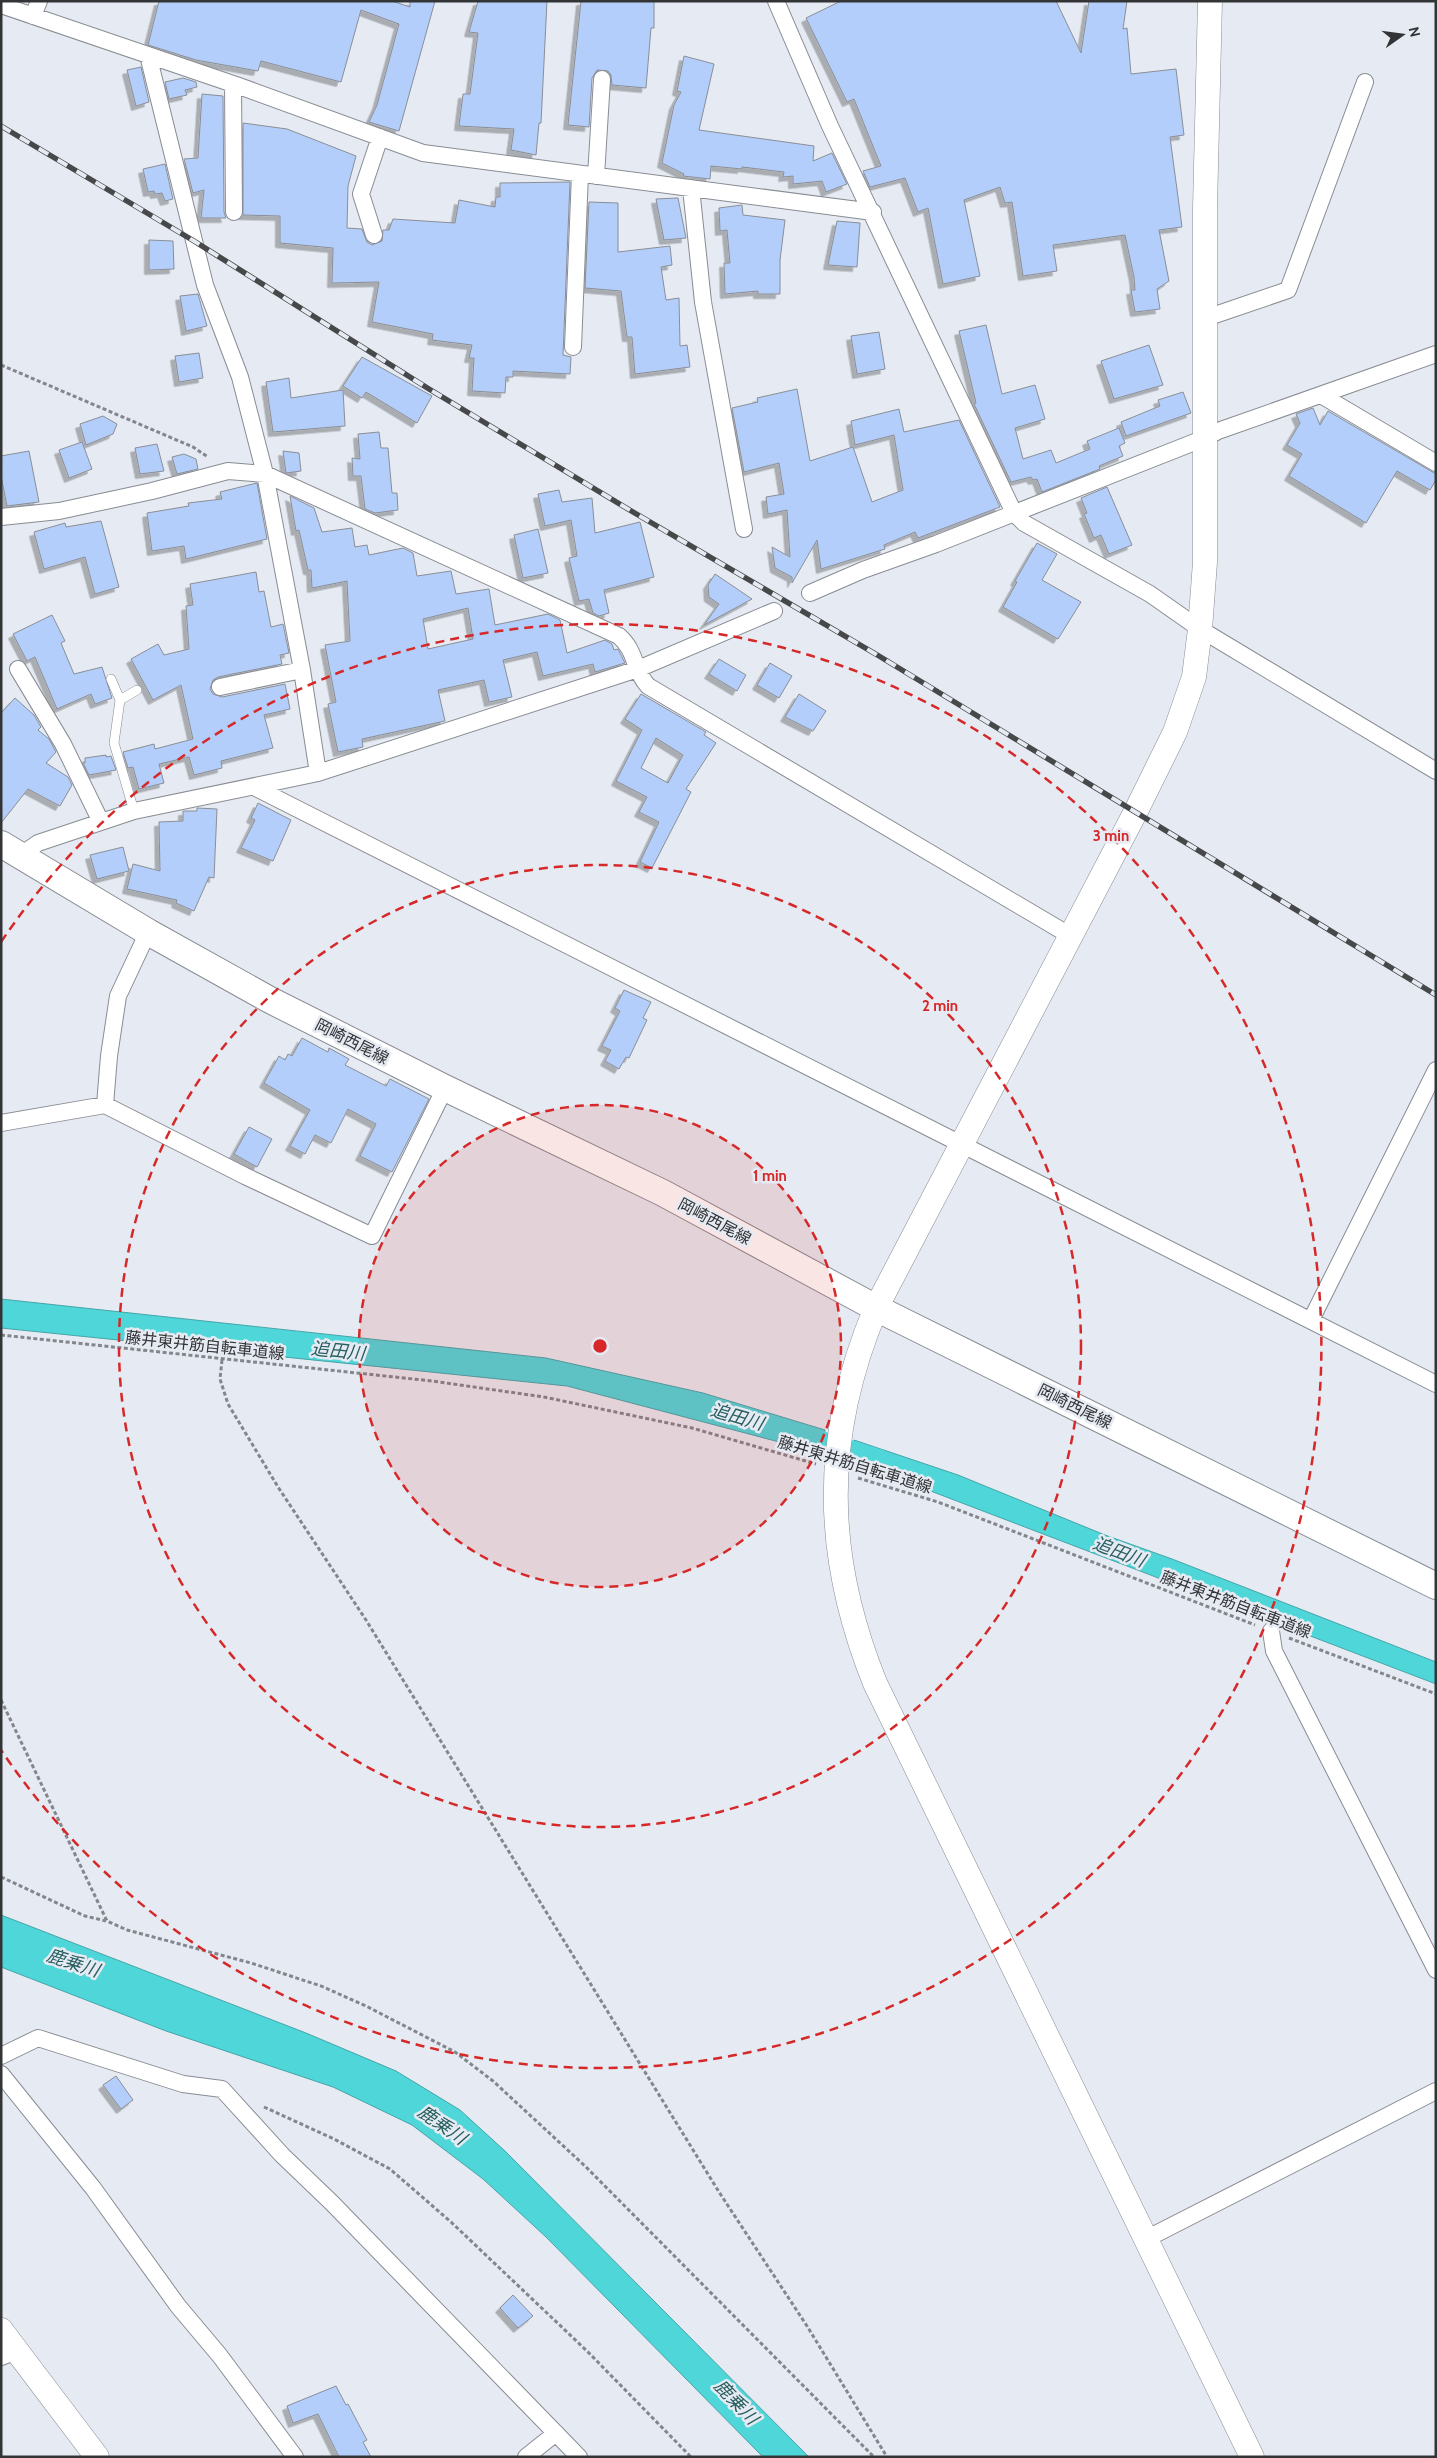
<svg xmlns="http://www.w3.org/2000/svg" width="1437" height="2458" viewBox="0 0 1437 2458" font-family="Cabin,'Noto Sans JP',sans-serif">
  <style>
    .water { fill: #4ed6d9; stroke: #46a5a8 }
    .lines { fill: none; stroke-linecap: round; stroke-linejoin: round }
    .canal { stroke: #4ed6d9; stroke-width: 21 }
    .building { fill: #b3cefb; stroke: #8a8e95; fill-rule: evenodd; filter: url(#shadow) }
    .lane-casing { stroke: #888c93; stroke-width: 10 }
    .street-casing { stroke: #888c93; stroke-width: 18 }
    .secondary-casing { stroke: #888c93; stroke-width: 25 }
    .primary-casing { stroke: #888c93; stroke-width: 28 }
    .path { stroke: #83868b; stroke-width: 3; stroke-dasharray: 4 2.5; stroke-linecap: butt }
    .lane { stroke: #fff; stroke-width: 9 }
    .street { stroke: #fff; stroke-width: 16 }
    .secondary { stroke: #fff; stroke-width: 24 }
    .primary { stroke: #fff; stroke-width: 26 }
    .rail-casing { stroke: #46484a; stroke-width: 5.5 }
    .rail { stroke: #e6eaf2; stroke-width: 4; stroke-dasharray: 11; stroke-linecap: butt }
    .ring { fill: none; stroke: #d62828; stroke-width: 2.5; stroke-dasharray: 9 6 }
    .labels { text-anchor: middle; stroke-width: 5; stroke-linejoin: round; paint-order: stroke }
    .street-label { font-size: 16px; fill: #323436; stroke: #e6eaf2 }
    .water-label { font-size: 18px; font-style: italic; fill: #275f60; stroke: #e6eaf2 }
    .centre { fill: #d62828; stroke: #e6eaf2; stroke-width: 2.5 }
    .ring-label { font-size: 15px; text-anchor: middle; font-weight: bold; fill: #d62828; stroke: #e6eaf2; stroke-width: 5; stroke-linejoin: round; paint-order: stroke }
  </style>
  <defs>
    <filter id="shadow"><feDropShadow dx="-4.5" dy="4.5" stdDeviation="0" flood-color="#0004"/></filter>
  </defs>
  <rect width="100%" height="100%" fill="#e6eaf2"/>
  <!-- water -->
  <path class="water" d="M1,1299L546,1358L703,1393L825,1430L821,1453L567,1386L1,1328Z
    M854,1440L958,1475L1105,1535L1172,1559L1436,1662V1684L852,1461Z
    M1,1915L306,2033L396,2071L460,2110L505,2151L809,2457H763L546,2237L483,2179L412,2125L333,2087L166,2031L1,1967Z"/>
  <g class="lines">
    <!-- canal -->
    <path class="canal" d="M794,1433L880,1460"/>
  </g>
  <!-- building -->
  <path class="building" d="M159,1H392L410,7V1H435L399,131L369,122L377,105L399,24L361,10L341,82L261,61L258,71L196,60L148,45Z
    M478,1H547L541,123H539L536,155L511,150L514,129L459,126L463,94H470L478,33L469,32Z
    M581,1H654V28H651L646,88L612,85L611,75L608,71L597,70L592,78L589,127L568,125Z
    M841,1H1056L1081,53L1089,1H1127L1123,29L1127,28L1131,74L1176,69L1184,135L1170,137L1182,227L1159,230L1169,281L1157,289L1160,309L1135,312L1131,290H1135L1134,277L1125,235L1053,245L1057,271L1023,276L1012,202L1005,203L1000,187L964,200L980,276L943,284L928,208L918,212L905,178L870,187L863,171L881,166L854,99L847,102L806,18Z
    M684,56L714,64L699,130L814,146L813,161L832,153L847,184L826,192L822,181L793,184V176L783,177L784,172L742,167V169L711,166L710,179L683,176L684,174L662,163L674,105L681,92L677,91Z
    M141,67L149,102L136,106L127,70Z
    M183,78L196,82L197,87L185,90L187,95L169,99L165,82Z
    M202,94L223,96L224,212L226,218H201L204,190L193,193L184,159L198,158Z
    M243,123L287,129L356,156L348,186L347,228L362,229L367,242L372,245L382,241L383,230H389L393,219L455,223L459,200L495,207L496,197H500V183L570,182L563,355L571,357L570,374L513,371V377H506L505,393L472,391L474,358H469L472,345L432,340L433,334L372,322L379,282L332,283L333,248L280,243V216L243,215Z
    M165,164L173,199L165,201L162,193L155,194L154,191L148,192L143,169Z
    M678,198L686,238L664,240L656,199Z
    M589,202L618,203V252L670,246L672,265L661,267L666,300L679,298L680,346L687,345L690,367L635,374L632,337H627L621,291L585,288Z
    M742,205L743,215L785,220L780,260V294H758V291L725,294L724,263H730L727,230L720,231L719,208Z
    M837,221L860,223L857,267L828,265Z
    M149,240L173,241L174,269L149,270Z
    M198,294L207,326L186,331L180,296Z
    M986,325L1002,394L1035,385L1045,419L1015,428L1023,459L1051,450L1056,463L1090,449L1087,441L1119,428L1125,443L1119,446L1123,456L1099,466L1100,469L1042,492L1037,479L1033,480L1031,477L1011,482L974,404L976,403L959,331Z
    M879,332L885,369L857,374L851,336Z
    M1149,345L1163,385L1114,399L1101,361Z
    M199,353L203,378L179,382L175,356Z
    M362,357L432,396L417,423L366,392L362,398L343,386Z
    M289,378L291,398L343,390L345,426L273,432L266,382Z
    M797,389L810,461L853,447L872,502L903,490L894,435L855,445L851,421L899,409L904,432L959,420L1000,507L918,538L915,532L884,545L885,549L821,569L817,540L792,583V577L775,568L772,547L790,557L787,510L768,514L766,497L784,494L779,463L744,472L732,408L758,402L757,398Z
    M1183,392L1191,413L1126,436L1121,422L1160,406L1158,400Z
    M1313,408L1320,425L1328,411L1436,474V480L1430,490L1397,471L1366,523L1289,476L1302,454L1287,445L1300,423L1296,414Z
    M103,416L117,424L113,434L86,445L80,424Z
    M379,432L381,448H388L392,493H397L398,510L375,513L365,509L361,476H353L352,458L360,459L358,434Z
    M82,442L92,469L69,478L59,450Z
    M157,444L164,471L140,474L135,448Z
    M29,451L39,502L7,506L1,476V456Z
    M283,451L299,453L301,471L286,473Z
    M184,454L196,459L198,469L177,474L172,457Z
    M257,483L267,539L186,559L184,546L152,551L147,513L189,506L188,503L222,499L220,492Z
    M1107,487L1132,545L1109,554L1101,535L1094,538L1084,514L1087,513L1081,498Z
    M559,490L562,502L592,498L595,533L640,522L654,577L604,590L609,613L599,616L593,613L589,599L579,601L569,558L577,556L571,520L545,526L538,494Z
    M290,496L314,508L322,532L352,528L355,547L367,545L369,555L403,548L413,553L417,576L451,571L456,594L489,589L495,625L548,614L560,620L567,653L605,640L612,644L614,650L618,649L625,663L595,672L593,664L543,676L537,652L503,660L512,697L489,702L484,680L438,690L445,721L362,739L363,747L338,752L328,704L336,702L325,645L350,641L347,581L312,588L311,570H308L299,530L296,531ZM468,608L473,639L428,649L423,619Z
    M101,521L119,587L95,594L85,557L44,569L34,532L65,523L66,527Z
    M538,529L548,573L523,578L514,535Z
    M1037,543L1057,554L1042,580L1081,602L1058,639L1003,607L1017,582L1015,581Z
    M256,572L259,592L264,591L271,627L283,624L289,653L280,655L282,664L218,677L213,680L210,689L213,694L222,697L285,684L290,709L264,715L273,748L221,761L222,768L194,775L189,757L159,764L164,783L139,789L133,767L128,768L123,752L154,744L155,749L193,739L181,685L153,700L131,659L158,644L164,655L189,649L186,606L193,605L190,584Z
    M715,574L752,599L704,625L719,604L709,597L708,585Z
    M52,615L65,641L61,643L74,674L102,667L112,698L95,704L91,694L57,709L35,657L27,661L13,634Z
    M719,659L746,675L737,691L709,674Z
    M770,663L792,676L779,698L757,685Z
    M641,694L706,732L704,735L716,743L686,789L691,792L652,868L640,862L659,822L639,812L647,797L616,781L642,730L625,719ZM656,738L683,755L668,783L641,768Z
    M799,694L826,711L813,731L785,717Z
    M15,698L34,715L41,727L38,730L49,739L56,752L46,763L68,777L72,785L60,806L28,789L1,823V713Z
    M106,755V757L111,756L116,770L89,775L83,763H85V758Z
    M258,803L291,820L273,861L241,848L255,820L251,818Z
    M197,808L217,809L214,878L209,877L194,911L176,903L177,900L127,889L133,864L160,871L159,822L183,821V811H197Z
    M123,847L129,871L97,879L90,855Z
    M624,990L651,1002L643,1018L647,1020L629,1058L626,1057L619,1069L605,1061L611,1050L602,1046L620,1011L615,1008Z
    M302,1038L328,1052L329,1048L349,1059L345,1065L386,1086L390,1079L429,1099L392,1172L360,1156L376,1124L348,1109L331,1143L315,1135L305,1154L290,1146L310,1110L264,1083L279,1056L285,1060L288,1054L292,1056Z
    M249,1127L272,1139L257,1167L234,1154Z
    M116,2076L133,2100L121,2109L103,2085Z
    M513,2295L533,2316L518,2328L500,2308Z
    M336,2386L346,2405L348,2404L367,2440L363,2442L371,2457H339L318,2414L293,2423L287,2406Z"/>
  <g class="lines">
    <!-- lane casing -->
    <g class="lane-casing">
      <path id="lane" d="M111,679L120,700L114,743L134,811
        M120,700L137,690"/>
    </g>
    <!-- street casing -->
    <g class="street-casing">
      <path id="street" d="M776,1L830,126L1014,513L1024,523L1150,594L1200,629L1436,771
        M1,5L239,86L423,153L873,212
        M33,16L39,1
        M148,55L205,285L240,377L265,474L302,670L318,773
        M233,84L234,212
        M596,176L602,79
        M691,188L703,302L744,529
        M374,235L361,194L380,137
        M1206,318L1288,290L1365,82
        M573,347L580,174
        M1321,395L1436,463
        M1,517L59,511L152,491L228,471L265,474L619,636C637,652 633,670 648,686L1069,935
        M810,593L863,570L936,544L1205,438L1218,431L1436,354
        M18,669L63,744L101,822
        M220,687L302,670
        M254,787L1436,1384
        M23,857L28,850L38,843L134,811L318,773L638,669L774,611
        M105,1105L109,1056L118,996L148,932
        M1,1123L105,1105L245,1176L372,1236L445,1088
        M1311,1320L1436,1070
        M1271,1631L1274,1651L1436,1970
        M1,2056L38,2038L183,2084L222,2089L282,2155L332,2203L579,2457
        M1,2074L93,2188L178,2306L220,2356L295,2457
        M1146,2239L1436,2091
        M1,2357L17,2351
        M526,2457L556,2433"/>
    </g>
    <!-- secondary casing -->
    <g class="secondary-casing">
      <path id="secondary" d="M1210,1L1205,208V562L1200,629L1194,677L1175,732L1135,813L876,1308C822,1436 823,1554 875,1683L1252,2457
        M1,2330L97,2457"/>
    </g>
    <!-- primary casing -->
    <g class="primary-casing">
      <path id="primary" d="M1,844L148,932L270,1000L445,1088L663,1193L876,1308L1436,1586"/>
    </g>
    <!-- path -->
    <path class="path" d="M1,365L193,447L208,457
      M1,1335L432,1381L544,1397L692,1428L816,1464
      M222,1360L220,1379L228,1404L278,1487L366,1620L719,2192L807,2326L887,2457
      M858,1478L938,1502L1255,1625
      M1289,1638L1436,1694
      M1,1700L107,1921L127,1930L251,1963L321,1986L366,2006L455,2052L493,2081L585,2166L874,2457
      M1,1877L85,1916L106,1921
      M264,2107L334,2139L390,2169L451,2222L587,2351L691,2457"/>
    <!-- lane -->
    <use href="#lane" class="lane"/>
    <!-- street -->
    <use href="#street" class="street"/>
    <!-- secondary -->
    <use href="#secondary" class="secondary"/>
    <!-- primary -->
    <use href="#primary" class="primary"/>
    <!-- rail casing -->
    <g class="rail-casing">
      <path id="rail" d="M1,126L194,241L429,389L633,512L879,656L1436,995"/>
    </g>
    <!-- rail -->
    <use href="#rail" class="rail"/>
  </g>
  <!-- distance rings -->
  <circle cx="600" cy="1346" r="241" fill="#d62828" fill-opacity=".12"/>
  <g class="ring">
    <circle cx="600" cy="1346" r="241"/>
    <circle cx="600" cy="1346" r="481"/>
    <path d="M1 942A722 722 0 1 1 1 1750"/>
  </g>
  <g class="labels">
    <!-- street labels -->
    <g class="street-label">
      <text transform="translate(352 1041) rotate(27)" y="6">岡崎西尾線</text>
      <text transform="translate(715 1221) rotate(28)" y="6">岡崎西尾線</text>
      <text transform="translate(205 1345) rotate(6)" y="6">藤井東井筋自転車道線</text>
      <text transform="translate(1075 1406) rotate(26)" y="6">岡崎西尾線</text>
      <text transform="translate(855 1464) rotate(17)" y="6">藤井東井筋自転車道線</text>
      <text transform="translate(1236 1604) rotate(21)" y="6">藤井東井筋自転車道線</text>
    </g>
    <!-- water labels -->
    <g class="water-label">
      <text transform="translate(338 1351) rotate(6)" y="6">追田川</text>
      <text transform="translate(737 1417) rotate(16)" y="6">追田川</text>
      <text transform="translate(1119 1552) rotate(21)" y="6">追田川</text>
      <text transform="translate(73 1963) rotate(18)" y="6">鹿乗川</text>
      <text transform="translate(442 2125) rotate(35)" y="6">鹿乗川</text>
      <text transform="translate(736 2402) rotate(46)" y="6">鹿乗川</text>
    </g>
  </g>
  <circle cx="600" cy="1346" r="8" class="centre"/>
  <g class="ring-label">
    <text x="1111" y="841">3 min</text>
    <text x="940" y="1011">2 min</text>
    <text x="770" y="1181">1 min</text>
  </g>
  <!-- border -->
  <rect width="1437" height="2458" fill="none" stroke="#323436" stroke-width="5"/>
  <!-- north arrow -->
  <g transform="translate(1402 35) rotate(76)" stroke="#e6eaf2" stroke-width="4" paint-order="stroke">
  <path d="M0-4L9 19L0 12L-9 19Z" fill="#323436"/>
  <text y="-8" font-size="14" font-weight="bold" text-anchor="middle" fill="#323436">N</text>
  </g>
</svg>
